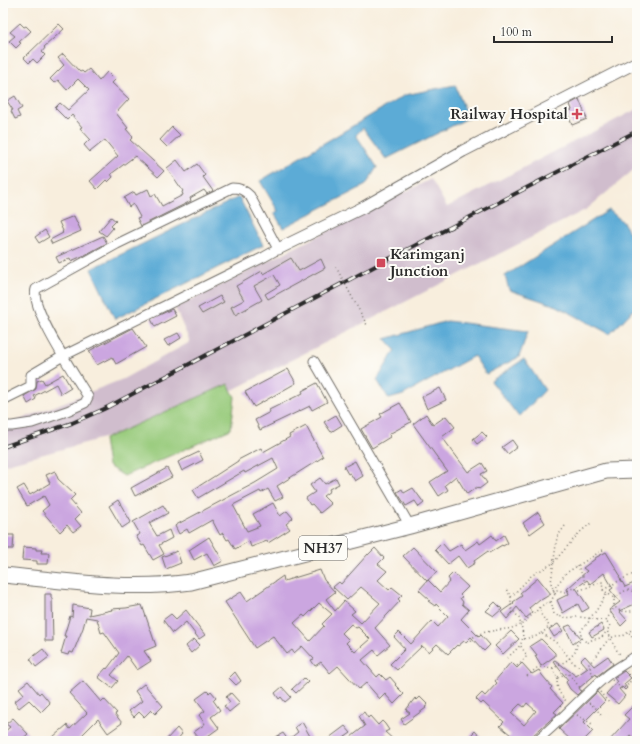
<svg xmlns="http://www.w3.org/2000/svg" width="640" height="744" viewBox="0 0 640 744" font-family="Cardo,serif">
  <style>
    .industrial { fill: #d0bdcd }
    .green { fill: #97ca7a; stroke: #617a52 }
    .water { fill: #5babd6; stroke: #436b80 }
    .building { fill: #cba6e0; fill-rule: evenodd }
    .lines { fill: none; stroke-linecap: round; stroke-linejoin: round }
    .minor-casing { stroke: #736f69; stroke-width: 11 }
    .tertiary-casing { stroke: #736f69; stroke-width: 13 }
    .trunk-casing { stroke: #736f69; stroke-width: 17 }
    .path { stroke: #736f69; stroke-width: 1.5; stroke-dasharray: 1 3; stroke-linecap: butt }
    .minor { stroke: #fff; stroke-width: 9 }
    .tertiary { stroke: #fff; stroke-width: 11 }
    .trunk { stroke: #fff; stroke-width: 15 }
    .rail-casing { stroke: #2b2b2b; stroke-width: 4 }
    .rail { stroke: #fdfcf7; stroke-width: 2.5; stroke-dasharray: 8; stroke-linecap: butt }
    .path-bridge { stroke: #736f69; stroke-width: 1.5; stroke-dasharray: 1 3; stroke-linecap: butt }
    .poi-dot { fill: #d1495b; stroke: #fdfcf7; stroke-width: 1.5 }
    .labels { text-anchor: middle; stroke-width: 4; stroke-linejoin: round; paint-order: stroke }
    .shield { fill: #fdfcf7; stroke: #6a6a68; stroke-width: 1 }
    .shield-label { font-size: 14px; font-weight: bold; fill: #2b2b2b }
    .poi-label { font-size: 15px; font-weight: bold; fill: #2b2b2b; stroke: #fdfcf7; text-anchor: end }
  </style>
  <rect width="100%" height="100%" fill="#fdfcf7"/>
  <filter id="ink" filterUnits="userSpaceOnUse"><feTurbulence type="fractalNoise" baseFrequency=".025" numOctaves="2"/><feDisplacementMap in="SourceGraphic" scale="8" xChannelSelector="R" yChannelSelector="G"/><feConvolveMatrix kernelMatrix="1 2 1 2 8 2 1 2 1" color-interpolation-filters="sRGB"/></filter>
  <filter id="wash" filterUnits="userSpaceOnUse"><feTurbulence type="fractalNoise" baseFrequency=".012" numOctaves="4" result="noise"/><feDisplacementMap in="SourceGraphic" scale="16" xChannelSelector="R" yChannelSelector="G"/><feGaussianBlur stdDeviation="0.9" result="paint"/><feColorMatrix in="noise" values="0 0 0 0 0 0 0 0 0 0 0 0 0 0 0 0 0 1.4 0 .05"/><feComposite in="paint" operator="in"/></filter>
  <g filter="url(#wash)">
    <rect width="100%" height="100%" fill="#f8eedd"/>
    <!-- industrial -->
    <path class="industrial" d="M637,109V167L587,209L178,418L3,465V424L19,420L123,379L190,342L175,308L431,179L447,207Z"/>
    <!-- green -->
    <path class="green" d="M228,384L235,397L231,429L124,476L108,466L104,439Z"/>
    <!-- water -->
    <path class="water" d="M455,85L468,118L386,159L363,128L356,135L377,167L366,185L283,228L274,213L278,211L260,181L405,95Z
      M239,197L263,245L115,319L91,269Z
      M609,210L623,222L637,245V306L610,334L557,306L509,290L505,276Z
      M447,321L528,331L519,357L486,374L474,356L403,395L389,399L377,380L395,350L385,339Z
      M524,359L545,390L519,417L491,381Z"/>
    <g id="blocks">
      <!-- building -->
      <path class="building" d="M20,23L24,27L26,26L31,31L19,42L21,43L16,48L9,41L15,36L10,32Z
        M59,24L64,29L44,47L45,48L42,52L45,55L37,63L33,59L29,63L24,58Z
        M63,54L80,72L82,71L84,73L89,69L99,81L107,72L115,80L112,83L129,99L116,113L128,128L126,129L133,137L130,140L164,171L158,177L135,156L111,174L113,177L108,182L106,180L97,189L90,181L118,156L105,140L90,152L84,145L90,139L80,128L82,127L72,115L67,120L55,108L60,103L68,110L89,90L78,79L67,90L58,80L54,83L50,79L64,65L58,58Z
        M15,96L22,108L17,111L20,117L15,119L11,111L13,110L7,101Z
        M579,99L587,119L572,125L567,112L572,110L570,104Z
        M172,127L180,135L167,147L160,140Z
        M177,160L186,172L197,164L205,175L203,177L213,191L207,194L204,190L190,198L191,201L141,226L137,218L140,217L133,204L129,207L124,198L134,192L136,195L148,189L151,196L155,194L162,206L183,195L182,192L183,191L167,168Z
        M74,216L81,231L52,244L50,240L63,233L62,232L63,231L59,222Z
        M111,217L116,221L111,226L113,228L106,236L99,231Z
        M45,230L49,237L39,243L35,237Z
        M103,236L107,243L85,255L71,261L70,258L59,263L56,257Z
        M291,258L299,271L321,259L325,268L268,299L265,294L280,285L274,275L254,286L262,300L235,315L231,307L244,300L236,286L262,271L263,274Z
        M220,296L224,302L202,314L198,308Z
        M172,309L176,316L155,327L151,319Z
        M133,328L146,347L116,364L112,357L97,365L89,351Z
        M178,333L181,338L168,346L164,340Z
        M288,369L296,383L254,407L245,392Z
        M63,374L71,388L61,394L56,384L34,396L36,399L28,404L24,396L36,389L37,381L42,379L45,384Z
        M317,383L327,402L312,410L310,406L260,430L255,420L270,412L269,410L303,393L302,391Z
        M440,388L446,400L427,409L422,397Z
        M400,403L411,422L389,434L390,437L372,448L361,429L382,417L380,414Z
        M426,414L433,425L446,416L455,427L442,437L468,472L482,463L487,471L481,474L487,483L479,489L477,487L467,494L456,476L445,485L448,490L439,496L430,482L447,471L413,424Z
        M336,415L342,425L331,432L324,422Z
        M306,426L323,457L277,486L283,497L275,501L268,489L261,493L260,491L233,505L247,531L260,526L253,514L273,503L280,516L287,511L293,518L286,524L290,529L284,533L268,543L267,541L251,547L249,541L235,549L229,539L227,540L223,533L220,535L212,520L189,533L187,529L179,534L175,526L176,525L255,483L278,469L273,458L245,473L244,471L198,498L193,490L238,461V460L261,448L263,452L290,437L289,435Z
        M482,432L487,437L477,444L473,439Z
        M512,440L517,447L508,454L502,447Z
        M199,452L203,460L182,471L178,462Z
        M355,461L363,476L355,481L350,473L348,474L344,467Z
        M167,468L172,477L135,496L131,488Z
        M55,471L58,479L75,495L70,500L81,513L75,519L81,526L73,532L67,525L60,532L42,511L49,505L44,496L27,506L17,489L24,485L30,495L50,483L46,475Z
        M320,478L325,484L336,478L339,484L329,489L330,491L323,496L331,504L320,513L312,504L310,505L306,498L315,492L310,485Z
        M413,488L424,503L419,507L415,501L406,506L397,492L402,489L404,493Z
        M118,500L131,522L122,528L109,506Z
        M163,505L168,513L149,523L157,536L169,530L172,538L159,545L164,554L153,560L144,545L142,546L136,536L140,534L133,522Z
        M538,512L545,523L530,534L523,523Z
        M4,535H14L13,549H3Z
        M492,535L496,541L504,535L508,543L503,546L502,545L489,553L488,551L474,561L475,563L467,568L458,556L448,564L435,550L442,543L449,551L461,544L465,550L478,541L480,544Z
        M209,537L223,561L214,566L207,553L194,560L189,550Z
        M23,547L36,548V550H42L41,553H49L48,564H37V561L22,560Z
        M413,547L437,572L427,581L403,556Z
        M375,548L384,558L378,564L387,571L378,580L389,590L392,587L402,595L398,599L400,601L375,628L390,645L378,655L374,650L362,660L377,677L380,674L386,680L390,677L396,684L395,685L404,694L394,704L385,694L380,699L366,683L359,689L338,666L330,673L321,662L315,666L311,660L314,659L302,646L294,653L292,650L287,654L273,636L255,648L225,602L241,592L247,601L283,576L284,581L320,570L324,580L335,592L326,599L335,611L344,601L355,611L351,614L361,623L380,603L361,587L347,600L333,587L339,582L341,584L368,554V555ZM319,603L332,614L322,624L324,626L310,641L294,623L303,615L305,617ZM351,624L356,628L358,627L370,639L355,652L346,643L349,640L342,633Z
        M177,551L181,563L166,569L162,557Z
        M606,552L620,575L619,576L625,587L634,583L637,586V603L619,611L627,620L621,626L609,610L620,602L610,590L613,588L604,573L590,584L587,580L576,588L589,608L582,612L578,604L563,613L557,600L569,594L567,589L587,571L583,568L595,559V558Z
        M453,573L468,587L460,595L462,597L460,598L463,602L462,604L469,610L461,619L479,637L481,635L490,645L484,651L471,637L466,642L464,641L458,646L457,645L448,654L437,644L429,652L422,646L397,670L390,664L405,649L394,637L399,632L411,644L432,621L438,627L448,616L436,604L435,606L428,601L430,600L419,590L428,580L440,592L450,581L448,578Z
        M538,578L551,594L541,600L540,599L529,608L532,613L526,618L517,607L507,619L501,612L514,603L513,602L522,596L520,593Z
        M45,594H51V598H52L53,641H45Z
        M495,602L502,609L494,616L486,611Z
        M73,605L90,608L89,615L112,610L111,609L126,608L142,605L156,646L144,651L151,661L137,670L127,656L111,675L118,681L112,688L98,677L106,668L107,669L119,653L104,632L101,633L97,619L86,617L83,628L73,653L69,652L68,655L61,653L66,636H64L70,616L72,617Z
        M186,610L205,635L199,639L186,622L173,633L163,620L171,614L176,619Z
        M558,624L563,631L554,637L549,629Z
        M601,624L604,630L592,637L589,632Z
        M570,625L581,638L573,644L565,627Z
        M511,631L519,639L503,654L495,646Z
        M194,639L200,645L191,653L186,646Z
        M541,639L555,653V656L541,666L535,656L537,655L530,646Z
        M43,649L49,657L36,667L30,659Z
        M585,656L594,666L608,656L613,664L597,676L596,674L579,688L581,691L577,695L570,689L566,682L568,680L553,661L555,660L576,676L588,668L581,660Z
        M511,662L517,668L522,663L532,674L539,670L542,675L552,687L550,689L563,703L554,712L557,714L532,736L530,741H505L511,735L500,726L504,722L483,702L481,704L476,699L482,693L485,696L497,683L495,681ZM527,703L536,711L524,725L511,713L520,704L524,707Z
        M624,671L631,678L624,684L627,688L625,690L622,687L619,689L625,696L618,704L606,694L617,682L614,678Z
        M235,672L241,681L236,685L229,678Z
        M304,678L308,682L296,693L292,689Z
        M28,681L39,694L41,692L50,703L41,712L29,700L19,708L14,702L24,694L19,688Z
        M83,681L101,702L104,699L117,713L115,714L122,723L108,733L98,719L79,738L82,741H57L53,737L67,725L70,729L87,713L69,693Z
        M144,684L163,706L155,714L151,710L144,717L139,712L134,717L129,711L142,701L135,691Z
        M282,687L291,697L285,702L281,697L279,699L275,693Z
        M207,691L209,693L211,691L216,697L213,700L220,710L211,717L219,728L201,741L194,732L205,724L199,715L205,711L196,699Z
        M597,692L605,701L584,722L593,731L583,741H572L559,729Z
        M231,693L240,703L229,712L224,706L230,702L226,697Z
        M420,697L428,705L425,707L426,708L404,724L401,719L410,713L406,710L415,698L417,700Z
        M637,702V741L630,735L625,741H609L629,719L624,715Z
        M364,712L368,718L370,716L378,725L382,721L385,724L389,730L385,732L395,741H354L351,737L365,726L359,716Z
        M13,718L28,734L21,740L19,738L16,741H9L3,733L10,727L6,724Z
        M302,722L311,738L306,741H279L276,737L283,733L288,740L298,732L295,727Z
        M345,726L351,733L339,741H325Z
        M177,728L182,734L176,741H165Z
        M475,731L484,741H465Z"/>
    </g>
  </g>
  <g filter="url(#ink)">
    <use href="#blocks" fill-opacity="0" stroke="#736f69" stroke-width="1"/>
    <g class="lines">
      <!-- minor casing -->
      <g class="minor-casing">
        <path id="minor" d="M314,361L410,526
          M3,400L31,386V375L63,356L264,257L278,249L250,196C244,190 240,188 232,188L117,244L36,289C29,308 77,378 88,397L85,403L67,411L32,423L12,426H3
          M536,741C562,720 583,695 609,674C618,667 628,662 637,655"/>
      </g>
      <!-- tertiary casing -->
      <g class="tertiary-casing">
        <path id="tertiary" d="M278,249L364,207L463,151L637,62"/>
      </g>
      <!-- trunk casing -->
      <g class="trunk-casing">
        <path id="trunk" d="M3,575C65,581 129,591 191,582L410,526L606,471L637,470"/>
      </g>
      <!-- path -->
      <path class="path" d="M565,526L557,537L551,583L555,594L551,601L554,614C563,619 570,617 580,617C589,618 597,621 606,620L610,626L607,631C612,639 614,649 621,655
        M577,565L583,576L586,587
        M553,590L566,573L603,550
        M603,590L622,579L634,574L637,569
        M555,594L557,590L565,592L573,588L580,590L602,582L603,590L614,598V606C620,613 627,612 636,610
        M511,597L531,576L553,563L579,533L591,523
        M614,598C620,595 627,586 633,592C635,594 635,596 637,598
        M539,607L540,613L549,626L546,630L541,633
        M637,608L636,610L637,612
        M606,620L612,612L614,606
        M629,633L637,644
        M582,638L587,643L593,639L601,638L607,631
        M524,639L537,636L541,633C548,637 557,642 562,649C570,658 575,670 590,667
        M469,644C471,641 472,638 475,636C481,632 498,630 506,629C511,629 516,626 521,625L519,618L511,608V597L506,589
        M507,658C520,646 526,643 521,625L544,604L551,602
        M517,666L526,657V654L520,645
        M553,668L554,674L558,677C555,687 560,695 567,702
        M527,676L537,668L543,667L554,668L569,659L576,651V646L582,638L580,633L582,629L588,623L590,618L596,611L607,593
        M593,676L589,664C592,660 596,657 598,654C605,644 609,634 623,636L637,626
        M558,677L568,673L581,689
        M612,680L622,689L629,684L631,679L627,671
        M600,692L610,704
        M589,703L595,707L601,715
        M577,715L592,724"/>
      <!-- minor -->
      <use href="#minor" class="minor"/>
      <!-- tertiary -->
      <use href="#tertiary" class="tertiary"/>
      <!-- trunk -->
      <use href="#trunk" class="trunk"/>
      <!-- rail casing -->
      <g class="rail-casing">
        <path id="rail" d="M3,447L72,423L104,409L381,263L637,131"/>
      </g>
      <!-- rail -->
      <use href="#rail" class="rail"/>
      <!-- path-bridge -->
      <path class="path-bridge" d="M336,267L367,325"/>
    </g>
  </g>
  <!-- markers -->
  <g class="poi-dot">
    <path d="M575 108h4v4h4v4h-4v4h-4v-4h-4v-4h4z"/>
    <rect x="376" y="258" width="10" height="10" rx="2"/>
  </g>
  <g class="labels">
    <!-- shield labels -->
    <rect class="shield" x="299" y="536" width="48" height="24" rx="3"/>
    <g class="shield-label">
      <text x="323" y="553">NH37</text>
    </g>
    <!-- poi labels -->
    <g class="poi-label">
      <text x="568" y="119">Railway Hospital</text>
      <text x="390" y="259" text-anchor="start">Karimganj<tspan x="390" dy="17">Junction</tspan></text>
    </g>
  </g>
  <!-- margin -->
  <rect width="640" height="744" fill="none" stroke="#fdfcf7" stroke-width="16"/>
  <!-- scale -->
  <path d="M494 36v6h118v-6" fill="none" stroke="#2b2b2b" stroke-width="2"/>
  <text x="500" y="36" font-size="12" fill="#2b2b2b" stroke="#fdfcf7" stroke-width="3" paint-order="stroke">100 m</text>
</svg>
